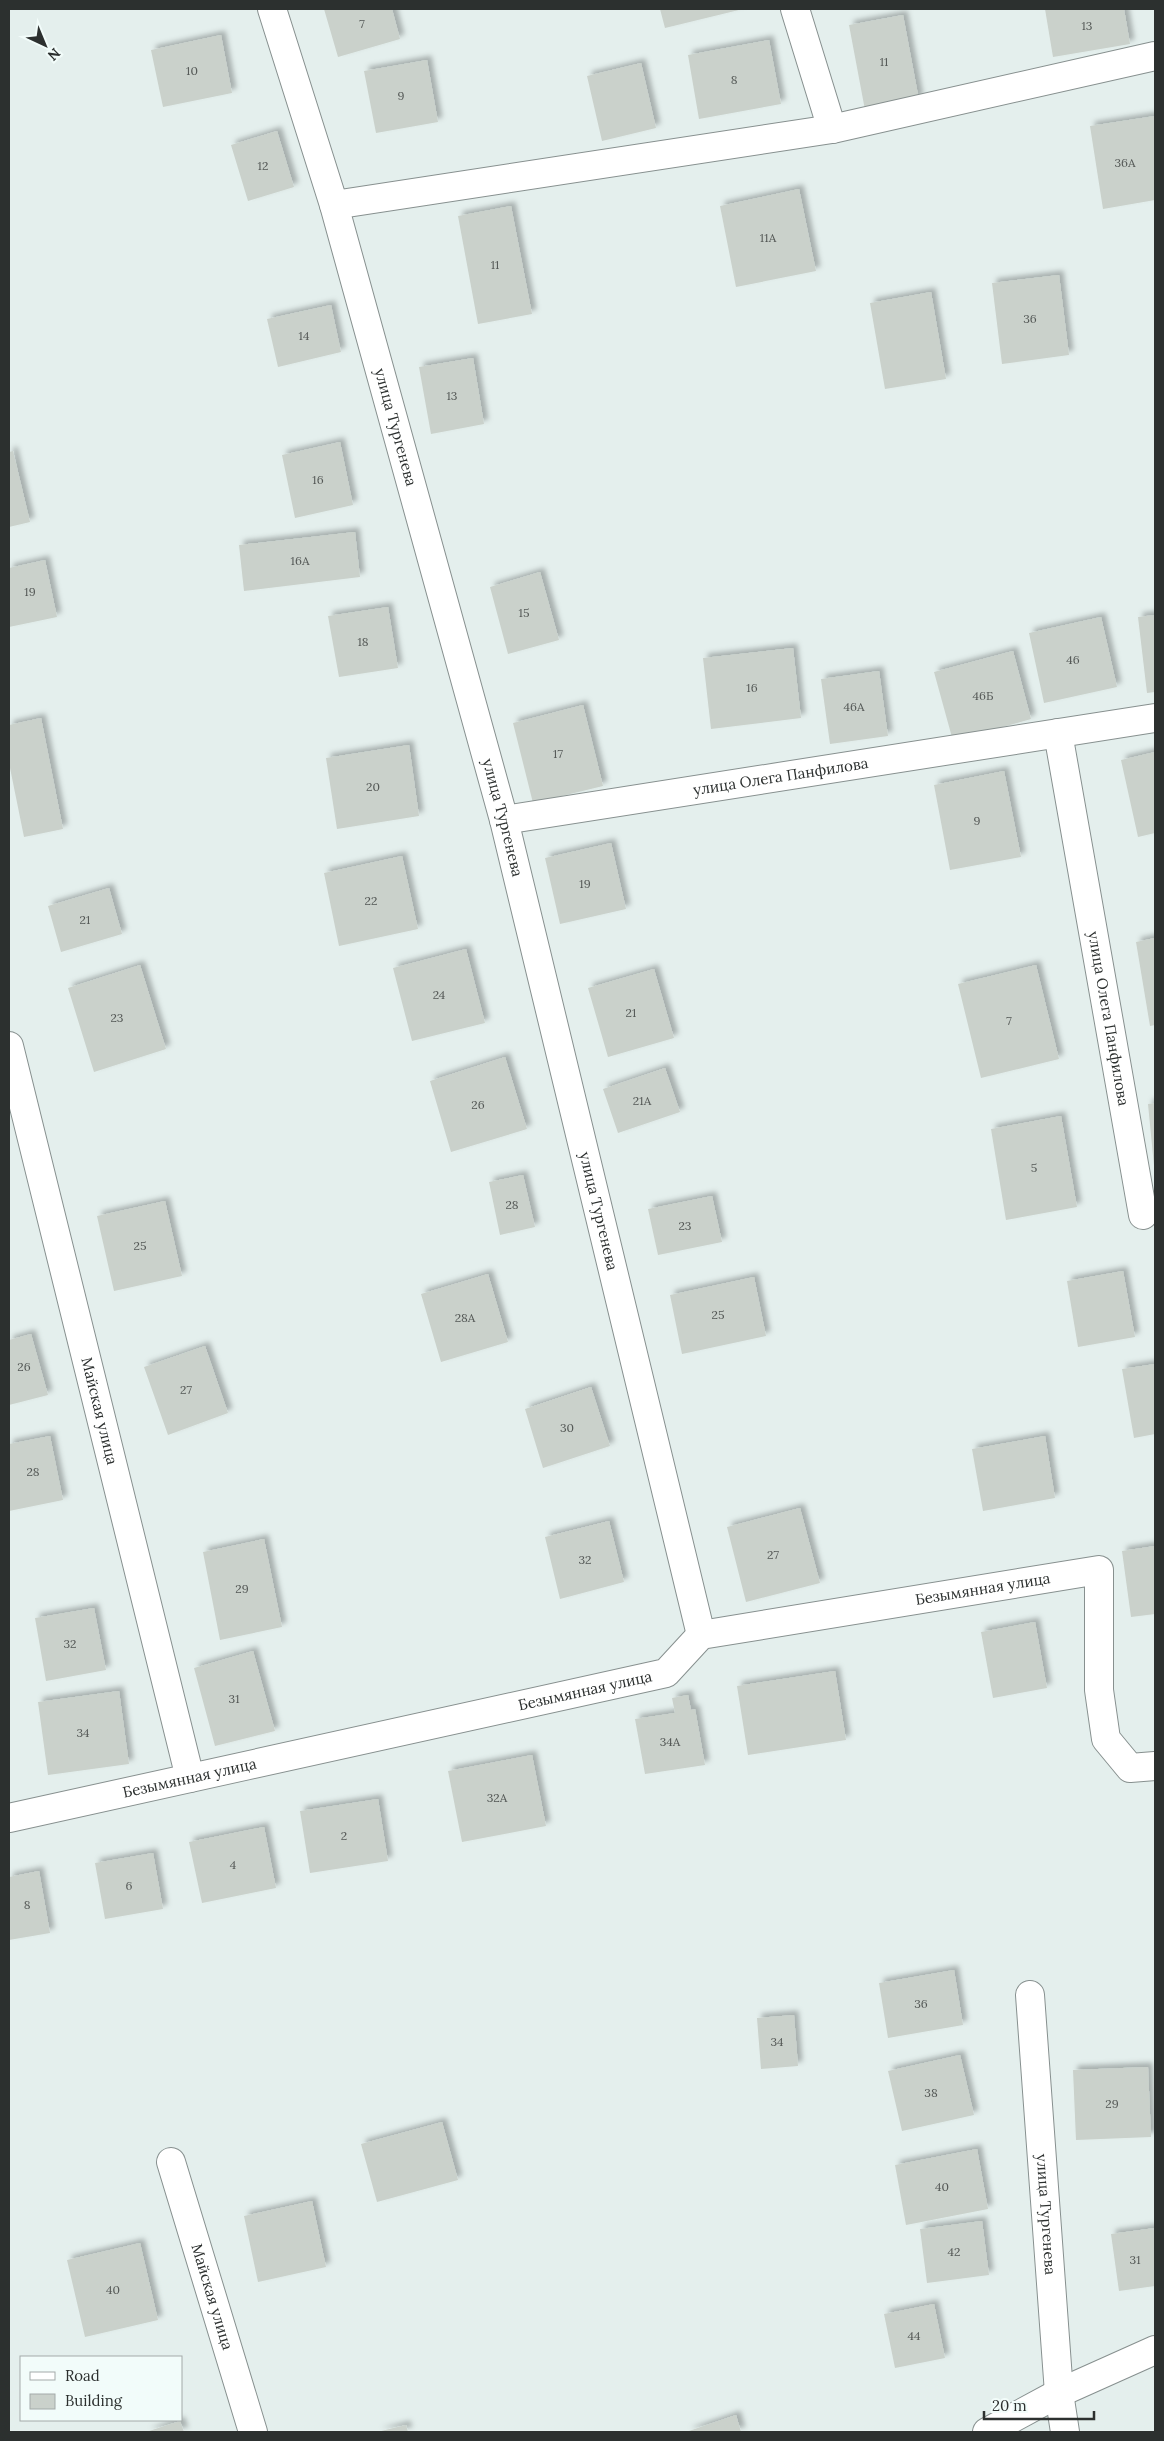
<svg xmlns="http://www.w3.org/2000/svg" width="1164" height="2441" viewBox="0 0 1164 2441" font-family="Lora,serif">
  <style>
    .building { fill: #cad1cb; filter: url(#shadow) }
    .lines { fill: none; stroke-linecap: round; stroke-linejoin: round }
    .minor-casing { stroke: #87908f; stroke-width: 30 }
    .minor { stroke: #fff; stroke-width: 28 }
    .labels { text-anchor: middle; stroke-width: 4; stroke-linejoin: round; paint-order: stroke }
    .number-label { font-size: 12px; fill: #545856 }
    .street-label { font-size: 15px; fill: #2c302f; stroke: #f2fcfa }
  </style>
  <defs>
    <filter id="shadow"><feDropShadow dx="4.5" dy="-4.5" stdDeviation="2.5" flood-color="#0004"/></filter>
  </defs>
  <rect width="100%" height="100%" fill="#e4efed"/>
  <!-- building -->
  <path class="building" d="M324,9H392L400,39L338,57Z
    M660,9H743L665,28Z
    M1045,9H1124L1130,44L1053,57Z
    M903,15L919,100L865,110L849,25Z
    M221,35L232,93L163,107L151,50Z
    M769,40L781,104L699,119L688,55Z
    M427,60L438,122L376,133L364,71Z
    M641,63L656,128L602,141L587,76Z
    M1155,116V200L1103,209L1090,126Z
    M277,131L294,187L248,201L231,145Z
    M799,189L816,271L736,287L720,206Z
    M511,206L532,314L478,324L458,216Z
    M1059,275L1069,355L1002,364L992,283Z
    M931,292L946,379L885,389L870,303Z
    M331,305L341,352L278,367L267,319Z
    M473,358L484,424L431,434L419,367Z
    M340,442L353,505L295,518L282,455Z
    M13,451L30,522L9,527V452Z
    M355,532L360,577L244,591L239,545Z
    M45,560L57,617L9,627V568Z
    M540,572L559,640L508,654L490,587Z
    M388,607L398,668L339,677L328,616Z
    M1155,615V692L1147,693L1138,617Z
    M1101,617L1117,687L1044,703L1029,633Z
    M793,648L801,718L711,729L703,658Z
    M1013,651L1031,719L953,741L934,672Z
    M879,671L888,736L830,744L821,679Z
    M583,705L603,786L533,803L513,723Z
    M41,718L63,829L24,837L9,763V725Z
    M409,745L419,816L337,829L326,758Z
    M1155,752V833L1138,837L1121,760Z
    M1004,771L1021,857L950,870L934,785Z
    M611,843L626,909L560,924L545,858Z
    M402,856L418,929L339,946L324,873Z
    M109,888L122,934L61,952L48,906Z
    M1155,938V1025L1150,1026L1136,942Z
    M466,949L485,1023L412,1041L393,968Z
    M140,965L166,1049L94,1072L68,988Z
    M1036,965L1059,1059L981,1078L958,984Z
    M654,969L674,1038L608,1057L588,988Z
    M505,1057L527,1129L451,1152L430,1081Z
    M665,1068L680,1112L618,1133L603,1089Z
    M1155,1103V1166H1154L1148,1104Z
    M1061,1116L1077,1207L1006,1220L991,1129Z
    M523,1175L535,1227L500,1235L489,1182Z
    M712,1196L722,1242L658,1255L648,1209Z
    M165,1201L182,1276L114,1291L97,1216Z
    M1123,1271L1135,1337L1078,1347L1067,1281Z
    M488,1274L508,1342L441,1362L421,1294Z
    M754,1277L766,1336L682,1354L670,1295Z
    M31,1334L48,1395L9,1405V1340Z
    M205,1346L228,1413L168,1435L144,1367Z
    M1155,1364V1434L1134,1438L1122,1369Z
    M591,1387L610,1446L543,1468L525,1409Z
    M50,1436L63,1500L9,1511V1444Z
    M1045,1436L1055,1498L983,1511L972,1449Z
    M800,1508L820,1583L746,1602L727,1527Z
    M609,1521L624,1582L560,1599L545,1537Z
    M264,1539L282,1627L220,1640L203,1552Z
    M1155,1546V1614L1131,1617L1122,1551Z
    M94,1608L106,1670L46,1681L35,1618Z
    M1035,1622L1047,1688L993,1698L981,1632Z
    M253,1651L275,1731L215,1746L194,1668Z
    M835,1671L846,1740L748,1755L737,1686Z
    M119,1691L129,1764L48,1775L38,1702Z
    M688,1695L691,1710L695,1709L705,1765L645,1774L635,1719L675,1713L672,1698Z
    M532,1755L546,1826L462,1842L448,1771Z
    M378,1799L388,1861L310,1873L300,1811Z
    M264,1827L276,1888L202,1903L189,1842Z
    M153,1853L163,1909L105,1919L95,1863Z
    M39,1871L50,1933L9,1940V1877Z
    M954,1970L963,2025L888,2038L879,1983Z
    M794,2015L798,2066L761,2069L757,2018Z
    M960,2055L974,2115L902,2131L888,2071Z
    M1148,2067L1151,2137L1076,2140L1073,2070Z
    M442,2122L458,2180L377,2202L361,2144Z
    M977,2149L988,2209L906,2225L895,2165Z
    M312,2201L326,2267L258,2282L244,2216Z
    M982,2221L989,2275L927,2283L920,2229Z
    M1155,2228V2286L1119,2291L1111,2234Z
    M140,2243L158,2320L85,2337L67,2260Z
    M934,2304L945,2358L895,2368L884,2314Z
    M736,2415L741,2432H686Z
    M180,2421L184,2432H146Z
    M406,2425L408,2432H377Z"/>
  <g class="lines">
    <!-- minor casing -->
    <g class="minor-casing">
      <g id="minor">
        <path id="s1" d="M272,9L334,205L504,820L701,1635"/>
        <path d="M795,9L832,129"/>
        <path d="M334,205L832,129L1155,56"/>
        <path id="s2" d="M1058,733L1143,1215"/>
        <path id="s3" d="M504,820L1155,718"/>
        <path id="s4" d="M9,1046L190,1778"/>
        <path id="s5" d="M9,1818L666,1673L701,1635L1099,1570V1690L1106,1739L1130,1768L1155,1766"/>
        <path id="s6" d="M1030,1995L1059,2393L1065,2432"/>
        <path id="s7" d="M171,2162L253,2432"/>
        <path d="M987,2432L1059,2393L1155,2350"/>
      </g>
    </g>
    <!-- minor -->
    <use href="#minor" class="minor"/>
  </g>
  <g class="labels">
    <!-- number labels -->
    <g class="number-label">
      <text x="362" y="28">7</text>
      <text x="1087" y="30">13</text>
      <text x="884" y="66">11</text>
      <text x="192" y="75">10</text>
      <text x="734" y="84">8</text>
      <text x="401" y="100">9</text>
      <text x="1125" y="167">36А</text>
      <text x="263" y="170">12</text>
      <text x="768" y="242">11А</text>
      <text x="495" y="269">11</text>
      <text x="1030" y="323">36</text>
      <text x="304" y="340">14</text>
      <text x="452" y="400">13</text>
      <text x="318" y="484">16</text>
      <text x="300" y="565">16А</text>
      <text x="30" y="596">19</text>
      <text x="524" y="617">15</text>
      <text x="363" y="646">18</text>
      <text x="1073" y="664">46</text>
      <text x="752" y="692">16</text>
      <text x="983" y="700">46Б</text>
      <text x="854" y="711">46А</text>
      <text x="558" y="758">17</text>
      <text x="373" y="791">20</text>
      <text x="977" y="825">9</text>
      <text x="585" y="888">19</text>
      <text x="371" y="905">22</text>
      <text x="85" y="924">21</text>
      <text x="439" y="999">24</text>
      <text x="631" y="1017">21</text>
      <text x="117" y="1022">23</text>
      <text x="1009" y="1025">7</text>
      <text x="642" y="1105">21А</text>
      <text x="478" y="1109">26</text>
      <text x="1034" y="1172">5</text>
      <text x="512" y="1209">28</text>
      <text x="685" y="1230">23</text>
      <text x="140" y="1250">25</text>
      <text x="718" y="1319">25</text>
      <text x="465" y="1322">28А</text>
      <text x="24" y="1371">26</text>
      <text x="186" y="1394">27</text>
      <text x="567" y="1432">30</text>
      <text x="33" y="1476">28</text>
      <text x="773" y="1559">27</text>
      <text x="585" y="1564">32</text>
      <text x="242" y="1593">29</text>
      <text x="70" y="1648">32</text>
      <text x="234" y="1703">31</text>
      <text x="83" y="1737">34</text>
      <text x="670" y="1746">34А</text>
      <text x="497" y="1802">32А</text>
      <text x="344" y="1840">2</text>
      <text x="233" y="1869">4</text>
      <text x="129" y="1890">6</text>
      <text x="27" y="1909">8</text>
      <text x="921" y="2008">36</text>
      <text x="777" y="2046">34</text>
      <text x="931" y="2097">38</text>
      <text x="1112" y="2108">29</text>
      <text x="942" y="2191">40</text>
      <text x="954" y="2256">42</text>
      <text x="1135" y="2264">31</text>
      <text x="113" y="2294">40</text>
      <text x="914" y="2340">44</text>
    </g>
    <!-- street labels -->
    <g class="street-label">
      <text dy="5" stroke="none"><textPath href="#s1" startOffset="436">улица Тургенева</textPath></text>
      <text dy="5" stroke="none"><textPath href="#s3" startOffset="280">улица Олега Панфилова</textPath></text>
      <text dy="5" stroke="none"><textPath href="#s1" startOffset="841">улица Тургенева</textPath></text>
      <text dy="5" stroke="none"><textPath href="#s2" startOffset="290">улица Олега Панфилова</textPath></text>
      <text dy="5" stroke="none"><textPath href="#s1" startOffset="1246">улица Тургенева</textPath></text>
      <text dy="5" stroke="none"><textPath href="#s4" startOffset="376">Майская улица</textPath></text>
      <text dy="5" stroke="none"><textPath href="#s5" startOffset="1010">Безымянная улица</textPath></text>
      <text dy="5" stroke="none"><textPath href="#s5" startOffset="590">Безымянная улица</textPath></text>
      <text dy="5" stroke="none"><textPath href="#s5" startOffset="185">Безымянная улица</textPath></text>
      <text dy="5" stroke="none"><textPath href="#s6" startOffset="220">улица Тургенева</textPath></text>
      <text dy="5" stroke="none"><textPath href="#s7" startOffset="141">Майская улица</textPath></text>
    </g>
  </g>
  <!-- border -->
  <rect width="1164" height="2441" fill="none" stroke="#2c302f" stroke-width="20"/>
  <!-- legend -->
  <rect x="20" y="2356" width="162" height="65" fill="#f2fcfa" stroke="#a3aaa9"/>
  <rect x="30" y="2372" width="25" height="8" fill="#ffffff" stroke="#a3aaa9"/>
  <text x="65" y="2381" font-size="15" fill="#2c302f">Road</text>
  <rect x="30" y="2394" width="25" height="15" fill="#cad1cb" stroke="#a3aaa9"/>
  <text x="65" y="2406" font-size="15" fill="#2c302f">Building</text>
  <!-- north arrow -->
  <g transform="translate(45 45) rotate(136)" stroke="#f2fcfa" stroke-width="4" paint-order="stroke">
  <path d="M0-4L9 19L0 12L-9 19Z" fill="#2c302f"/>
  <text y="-8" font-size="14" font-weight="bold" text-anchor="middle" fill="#2c302f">N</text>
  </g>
  <!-- scale -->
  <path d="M984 2411v8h110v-8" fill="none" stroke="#2c302f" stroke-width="2.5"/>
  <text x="992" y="2411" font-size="15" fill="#2c302f" stroke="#f2fcfa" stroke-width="4" paint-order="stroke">20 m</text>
</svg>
